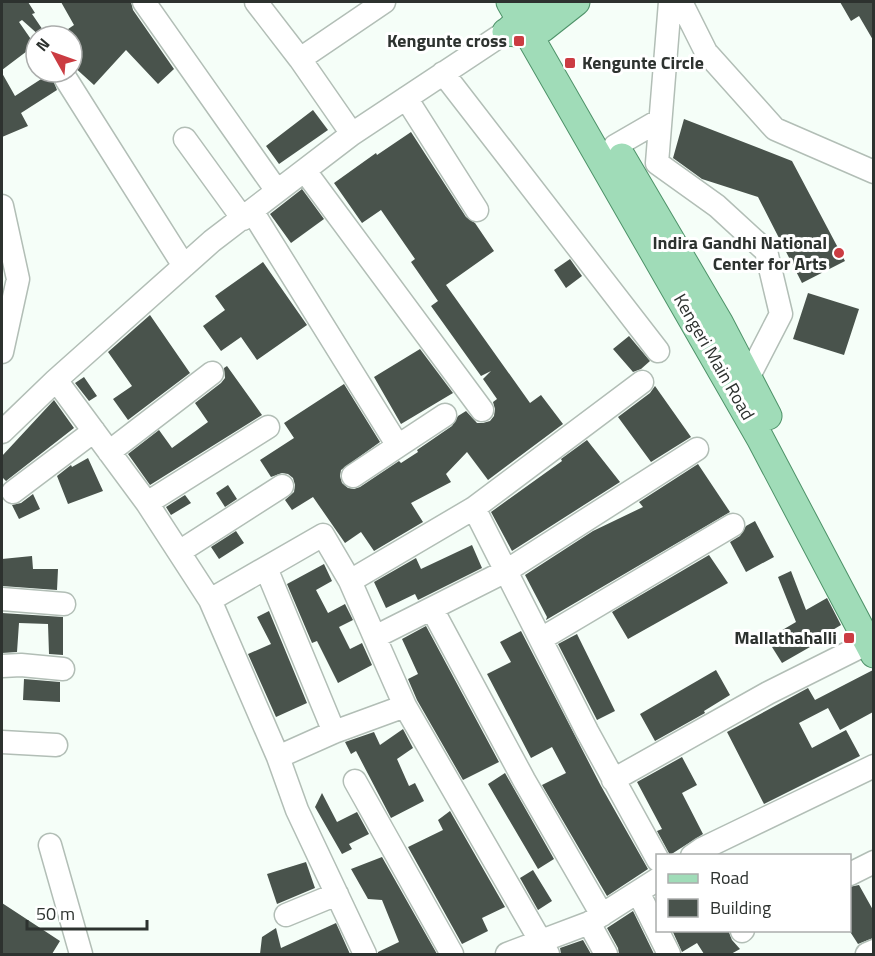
<svg xmlns="http://www.w3.org/2000/svg" width="875" height="956" viewBox="0 0 875 956" font-family="'Titillium Web',sans-serif">
  <style>
    .building { fill: #49534c }
    .lines { fill: none; stroke-linecap: round; stroke-linejoin: round }
    .minor-casing { stroke: #b2beb6; stroke-width: 25 }
    .major-casing { stroke: #4e9269; stroke-width: 29 }
    .minor { stroke: #fff; stroke-width: 22 }
    .major { stroke: #a0dcb8; stroke-width: 27 }
    .poi-dot { fill: #cb3c42; stroke: #fff; stroke-width: 2 }
    .labels { text-anchor: middle; stroke-width: 6; stroke-linejoin: round; paint-order: stroke }
    .poi-label { font-size: 18px; font-weight: bold; fill: #2d322f; stroke: #fff; text-anchor: end }
    .street-label { font-size: 18px; fill: #2d322f; stroke: #fff }
  </style>
  <rect width="100%" height="100%" fill="#f5fef8"/>
  <!-- building -->
  <path class="building" d="M2,2H28L35,13L32,14L47,36H40L22,20L19,22L35,45L2,70Z
    M61,2H131L133,10L174,69L158,84L126,50L94,85L72,65V36H58L74,25Z
    M840,2H873V40L859,16L851,21Z
    M52,72L53,80L57,90L21,113L28,126L2,137V73L15,96Z
    M313,110L328,130L279,164L266,146Z
    M684,119L792,161L845,261L802,283L758,197L702,179L673,158Z
    M411,132L466,217L475,223L494,251L446,285L530,403L541,395L563,424L488,480L467,452L446,474L451,482L411,503L423,522L374,551L361,532L345,543L313,497L292,510L285,500L294,492L295,485L293,478L288,474L282,473L271,477L260,460L294,438L284,423L344,384L380,442L341,470L340,476L342,483L348,488L354,489L360,487L399,461L401,463L418,452L417,450L452,426L458,416L466,411L477,423H483L490,421L494,416L495,409L493,402L497,399L483,379L491,371L481,376L431,306L438,301L411,262L415,259L381,210L362,223L334,183L376,153L377,155Z
    M302,189L324,219L291,243L270,214Z
    M570,259L582,276L566,288L554,270Z
    M263,262L307,325L257,360L241,337L221,351L203,326L225,310L215,296Z
    M808,293L859,309L844,355L793,339Z
    M150,315L190,373L128,420L113,399L132,386L108,352Z
    M629,336L650,361L641,369L633,372L613,349Z
    M420,349L453,393L401,424L374,377Z
    M227,366L262,415L150,485L128,454L159,430L172,448L208,422L195,403L221,383L225,378L224,368Z
    M84,377L97,396L89,401L75,383Z
    M655,386L691,437L651,462L618,417L650,393Z
    M54,400L74,428L6,481L2,477V456Z
    M587,440L620,482L512,551L491,512L562,461L561,459Z
    M88,458L103,491L68,504L57,476L71,465L72,467Z
    M698,464L730,512L546,620L547,617L525,575L593,531L643,507L639,502Z
    M228,485L237,499L225,507L216,493Z
    M33,494L40,509L19,519L12,505L21,503Z
    M185,495L191,503L171,515L166,507Z
    M755,521L774,557L746,572L730,542L740,536L746,526Z
    M236,531L244,543L219,559L211,547Z
    M472,545L482,568L418,600L415,594L386,608L374,582L416,558L421,569Z
    M709,555L728,583L628,639L612,612Z
    M32,556L33,569H58L57,590L2,586V559Z
    M324,564L332,581L316,590L328,613L345,604L353,620L339,627L350,649L362,643L372,665L338,683L317,641L312,643L287,584Z
    M791,571L806,610L827,598L841,625L809,644L810,647L782,663L767,639L796,622L778,577Z
    M269,611L307,703L276,717L248,654L271,644L257,617Z
    M2,613L63,617V655L49,654L48,624L19,623L17,652L2,653Z
    M426,626L499,762L463,780L417,700L408,679L418,674L402,639Z
    M521,631L601,786L648,869L607,896L542,785L566,773L552,747L531,758L487,674L511,662L500,642Z
    M577,634L615,711L597,720L558,644Z
    M716,670L730,695L704,711L705,713L655,741L640,714Z
    M873,670V712L840,730L828,708L799,723L812,748L846,730L860,756L764,804L727,732L808,688L815,700Z
    M24,679L60,682V702L23,700Z
    M403,729L413,748L397,759L409,786L415,783L424,801L391,818L356,751L351,754L345,742L374,732L380,745Z
    M682,757L697,785L682,793L703,834L670,855L657,831L662,829L637,782Z
    M505,773L554,859L538,869L488,784Z
    M322,793L337,822L357,812L369,834L349,844L352,849L342,854L315,807Z
    M450,811L505,907L482,918L488,931L462,944L408,847L443,830L438,820Z
    M382,857L437,954H378V952L399,942L382,900L368,899L351,869Z
    M306,862L315,888L277,904L267,874Z
    M533,870L552,901L538,910L520,878Z
    M859,885L873,910V938L858,944L849,930V887Z
    M2,903L60,941L52,954H2Z
    M633,911L654,954H619L618,948L607,928Z
    M336,923L350,954H260L262,937L276,928L281,948Z
    M672,930H728L732,940L740,949L731,954H704L697,943L682,952Z
    M583,940L591,954H561L560,948Z"/>
  <g class="lines">
    <!-- minor casing -->
    <g class="minor-casing">
      <path id="minor" d="M144,2L277,191
        M256,2L300,59L352,134
        M670,2L657,163L717,206L766,251L781,314L748,378
        M681,2L706,52L775,129L874,172
        M300,59L384,2
        M443,73L658,351
        M66,79L184,266
        M406,98L477,210
        M185,139L243,219
        M615,146L660,120
        M305,171L482,410
        M2,206L18,279L2,352
        M252,211L398,446L353,476
        M56,380L147,503L210,600L278,757L297,810L365,954
        M2,432L56,380L212,241L352,134L506,32
        M398,446L445,415
        M109,452L212,373
        M13,492L94,431
        M147,503L268,427
        M474,508L587,731L658,860
        M179,552L282,486
        M266,568L334,732
        M350,581L474,508L642,382
        M2,599L64,604
        M210,600L323,535L350,581L405,706L334,732L278,757
        M432,609L524,780L602,915
        M375,637L506,571L697,449
        M541,639L733,525
        M2,666L21,665L63,669
        M405,706L548,954
        M2,742L56,745
        M613,780L768,693L868,643
        M355,781L452,954
        M50,845L81,954
        M692,856L702,849L874,766
        M850,874L874,862
        M638,892L669,954
        M286,915L337,894
        M589,923L606,954
        M742,931L743,930
        M507,954L589,923L658,879
        M867,954L874,951"/>
    </g>
    <!-- major casing -->
    <g class="major-casing">
      <path id="major" d="M510,2L760,438L874,654
        M508,31L540,2
        M506,32L530,34L543,28L576,2
        M622,157L719,322L768,416"/>
    </g>
    <!-- minor -->
    <use href="#minor" class="minor"/>
    <!-- major -->
    <use href="#major" class="major"/>
  </g>
  <!-- markers -->
  <g class="poi-dot">
    <rect x="513" y="35" width="12" height="12" rx="3"/>
    <rect x="564" y="57" width="12" height="12" rx="3"/>
    <circle cx="839" cy="253" r="6"/>
    <rect x="843" y="632" width="12" height="12" rx="3"/>
  </g>
  <g class="labels">
    <!-- poi labels -->
    <g class="poi-label">
      <text x="507" y="47">Kengunte cross</text>
      <text x="582" y="69" text-anchor="start">Kengunte Circle</text>
      <text x="827" y="249">Indira Gandhi National<tspan x="827" dy="21">Center for Arts</tspan></text>
      <text x="837" y="644">Mallathahalli</text>
    </g>
    <!-- street labels -->
    <g class="street-label">
      <text transform="translate(714 357) rotate(60)" y="6">Kengeri Main Road</text>
    </g>
  </g>
  <!-- border -->
  <rect width="875" height="956" fill="none" stroke="#2d322f" stroke-width="6"/>
  <!-- legend -->
  <rect x="656" y="854" width="195" height="78" fill="#ffffff" stroke="#abadac" stroke-width="1.5"/>
  <rect x="668" y="874" width="30" height="9" fill="#a0dcb8" stroke="#abadac" stroke-width="1.5"/>
  <text x="710" y="884" font-size="18" fill="#2d322f">Road</text>
  <rect x="668" y="899" width="30" height="18" fill="#49534c" stroke="#abadac" stroke-width="1.5"/>
  <text x="710" y="914" font-size="18" fill="#2d322f">Building</text>
  <!-- north arrow -->
  <g transform="translate(54 54) rotate(310)"><circle r="28" fill="#ffffff" stroke="#abadac" stroke-width="1.5"/>
  <path d="M0-4.5L10 22L0 15L-10 22Z" fill="#cb3c42"/>
  <text y="-9" font-size="16" font-weight="bold" text-anchor="middle" fill="#2d322f">N</text>
  </g>
  <!-- scale -->
  <path d="M27 920v9h120v-9" fill="none" stroke="#2d322f" stroke-width="3"/>
  <text x="36" y="920" font-size="18" fill="#2d322f" stroke="#ffffff" stroke-width="4.5" paint-order="stroke">50 m</text>
</svg>
